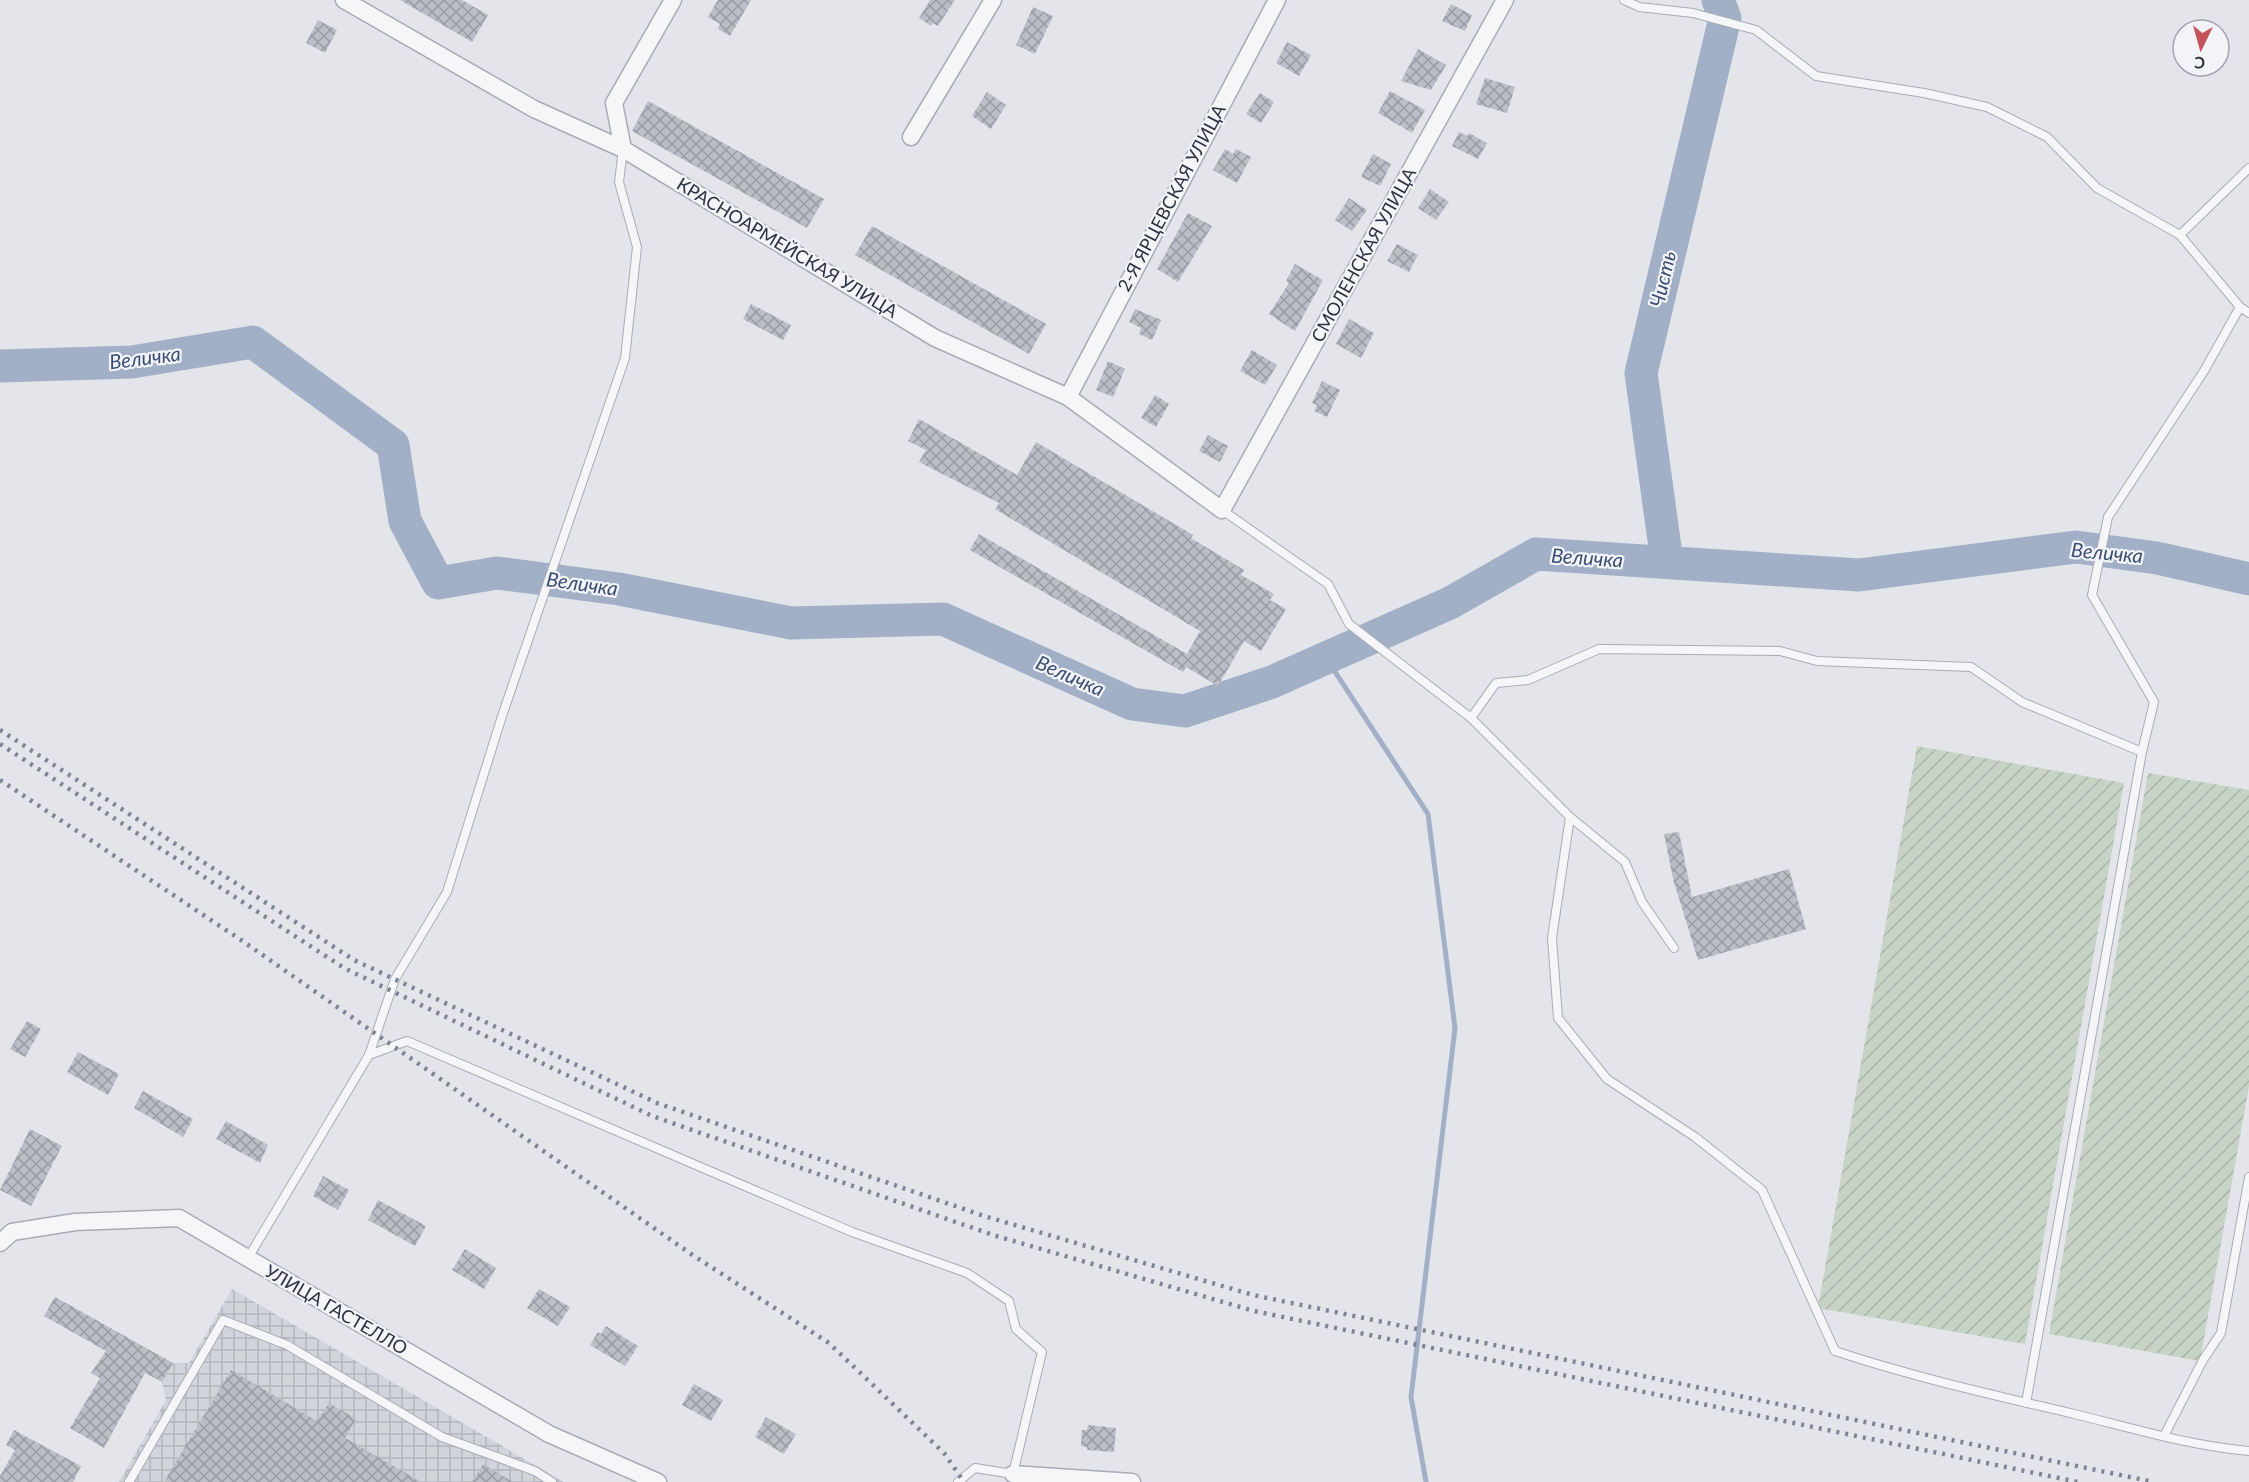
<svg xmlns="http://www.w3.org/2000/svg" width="2249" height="1482" viewBox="0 0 2249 1482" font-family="Lato,sans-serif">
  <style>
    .industrial { fill: url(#industrial-grid) }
    .garden { fill: url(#garden-furrows) }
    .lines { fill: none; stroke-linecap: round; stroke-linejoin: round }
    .stream { stroke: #a1b0c7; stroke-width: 5 }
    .river { stroke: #a1b0c7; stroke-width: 33 }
    .building { fill: url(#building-cross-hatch) }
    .lane-casing { stroke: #a8acb4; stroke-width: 10 }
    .street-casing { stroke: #a8acb4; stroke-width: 19 }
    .lane { stroke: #f6f6f9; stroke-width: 8 }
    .street { stroke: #f6f6f9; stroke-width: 16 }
    .rail { stroke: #7e8493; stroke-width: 4.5; stroke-dasharray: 3 6; stroke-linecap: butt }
    .labels { text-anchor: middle; stroke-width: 4.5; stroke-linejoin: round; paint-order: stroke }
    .street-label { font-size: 18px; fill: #2c3241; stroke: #f3f4f8 }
    .water-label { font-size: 20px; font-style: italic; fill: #394e72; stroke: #f3f4f8 }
  </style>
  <defs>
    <pattern id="industrial-grid" width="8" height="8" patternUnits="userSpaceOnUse" patternTransform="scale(1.5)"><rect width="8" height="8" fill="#d1d4dc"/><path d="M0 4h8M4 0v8" fill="none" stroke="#b4b6be"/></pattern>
    <pattern id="garden-furrows" width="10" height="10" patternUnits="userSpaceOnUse" patternTransform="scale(1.5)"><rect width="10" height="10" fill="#c7d3c5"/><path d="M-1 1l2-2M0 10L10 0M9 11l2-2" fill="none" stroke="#abb6aa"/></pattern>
    <pattern id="building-cross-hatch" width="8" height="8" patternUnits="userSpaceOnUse" patternTransform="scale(1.5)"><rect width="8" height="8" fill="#bbbec7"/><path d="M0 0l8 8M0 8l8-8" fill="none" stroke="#989ba3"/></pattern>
  </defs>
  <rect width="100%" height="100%" fill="#e3e5ea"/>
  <!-- industrial -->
  <path class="industrial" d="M232,1289L564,1482H119L166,1400L162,1382L173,1363H189Z"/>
  <!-- garden -->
  <path class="garden" d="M1917,746L2124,783L2025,1344L1818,1308Z
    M2148,773L2249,790V1086L2200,1361L2049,1334Z"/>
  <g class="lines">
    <!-- stream -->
    <path class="stream" d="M1326,658L1428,814L1455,1028L1411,1397L1426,1482"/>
    <!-- river -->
    <path class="river" d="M0,366L132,362L253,342L393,445L405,521L438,583L497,573L619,589L791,623L943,619L1132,704L1185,711L1272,682L1450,603L1536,554L1859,575L2076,547L2157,558L2249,579
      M1667,562L1641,373L1725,18L1718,0"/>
  </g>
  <!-- building -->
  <path class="building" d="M400,0H462L488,15L472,42Z
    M718,0H751L730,36L718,29L720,24L708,17Z
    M930,0H955L938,26L933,23L931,26L919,18Z
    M1451,4L1472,15L1465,31L1442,21Z
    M1033,7L1053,16L1035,54L1016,45Z
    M318,20L337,30L325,53L306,43Z
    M1287,42L1311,55L1299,76L1276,63Z
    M1418,49L1446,65L1431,90L1401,81Z
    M1485,78L1515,87L1507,113L1476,104Z
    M1390,91L1425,110L1412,133L1378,113Z
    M987,92L1006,105L991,129L972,116Z
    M1260,93L1274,102L1261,123L1246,114Z
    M648,101L824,199L807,228L632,131Z
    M1459,132L1467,136L1469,133L1487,143L1478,159L1452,146Z
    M1225,149L1233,154L1236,149L1251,157L1237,183L1213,170Z
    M1373,154L1391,164L1380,186L1361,177Z
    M1430,189L1449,202L1436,220L1418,208Z
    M1349,198L1367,210L1352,231L1335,220Z
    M1188,213L1212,226L1178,282L1157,269Z
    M872,226L1046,324L1029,354L855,255Z
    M1397,244L1418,255L1409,272L1387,261Z
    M1295,264L1323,280L1295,331L1269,314L1289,283L1286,281Z
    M751,304L791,325L783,340L743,319Z
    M1135,309L1161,320L1152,340L1139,334L1141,328L1129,322Z
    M1349,319L1374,333L1361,358L1336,344Z
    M1252,350L1277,365L1265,385L1240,371Z
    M1108,361L1125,369L1113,397L1096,390Z
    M1322,381L1340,390L1327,417L1314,411L1317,405L1312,403Z
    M1155,395L1169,404L1156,427L1141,418Z
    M919,419L1017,475L1036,442L1193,535L1191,538L1244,570L1241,575L1274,594L1270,600L1286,609L1261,651L1244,641L1218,686L1186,667L1183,672L970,550L979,534L1187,654L1200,631L995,509L999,503L919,462L926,450L908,441Z
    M1208,435L1228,446L1220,462L1199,451Z
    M1679,832L1692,897L1789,869L1806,929L1698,960L1673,879L1664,834Z
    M27,1021L41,1029L25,1057L10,1049Z
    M78,1052L119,1074L108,1095L67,1072Z
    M143,1091L193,1119L183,1137L134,1108Z
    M226,1121L268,1145L260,1163L216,1139Z
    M30,1129L62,1146L31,1206L0,1190Z
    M323,1176L349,1190L338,1210L313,1196Z
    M378,1200L426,1226L415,1246L368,1220Z
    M465,1249L496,1268L484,1289L452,1270Z
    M539,1289L570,1307L558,1326L527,1308Z
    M55,1297L173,1363L162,1382L145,1373L104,1448L70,1428L100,1378L91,1373L106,1351L44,1316Z
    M606,1326L638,1346L625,1366L590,1345L598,1332L601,1334Z
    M231,1370L317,1421L329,1403L356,1419L345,1438L421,1482H164Z
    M694,1384L723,1400L711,1421L682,1405Z
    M766,1417L796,1434L784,1454L755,1437Z
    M1088,1425L1116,1428L1114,1452L1087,1450V1447L1081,1446L1082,1430H1087Z
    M14,1430L81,1466L73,1482H0V1476L15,1450L6,1445Z
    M483,1464L513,1482H472Z"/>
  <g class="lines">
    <!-- lane casing -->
    <g class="lane-casing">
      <path id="lane" d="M1624,0L1639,7L1693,13L1756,30L1816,76L1924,93L1987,107L2047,137L2097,188L2180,235L2240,307L2204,371L2108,517L2092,595L2154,702L2142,752
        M2180,235L2249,168
        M2240,307L2249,313
        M1222,510L1328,584L1349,624L1471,718L1570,817L1552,938L1558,1018L1607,1079L1695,1137L1762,1190L1835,1351C1913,1377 1994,1395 2074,1414C2132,1428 2190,1446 2249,1451
        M1471,718L1496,683L1528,680L1599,649L1780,651L1817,661L1971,667L2022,702L2142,752L2026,1403
        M1570,817L1625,862L1642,902L1674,948
        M369,1055L407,1041L852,1232L967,1273L1009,1301L1016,1329L1042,1352L1013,1474L975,1468L958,1482
        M248,1258L369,1055L395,979L447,892L502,716L625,358L637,247L619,182L623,149
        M2164,1436L2203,1360L2221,1333L2249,1177
        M129,1482L223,1320L287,1345L442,1437L535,1471L552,1482"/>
    </g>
    <!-- street casing -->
    <g class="street-casing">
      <path id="street" d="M344,0L534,109L623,149L935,338L1068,397L1222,510L1505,0
        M911,137L993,0
        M623,149L614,103L673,0
        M1068,397L1277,0
        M0,1243L12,1232L75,1222L179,1218L549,1434L658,1482
        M1013,1474L1132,1482"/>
    </g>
    <!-- lane -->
    <use href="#lane" class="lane"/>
    <!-- street -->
    <use href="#street" class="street"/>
    <!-- rail -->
    <path class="rail" d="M0,730L354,960L657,1103L984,1216L1253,1295L2154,1482
      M0,744L344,968L652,1116L993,1235L1254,1311L2078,1482
      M0,780L244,942L694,1256L829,1343L944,1453L964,1482"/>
  </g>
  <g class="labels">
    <!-- street labels -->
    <g class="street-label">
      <text transform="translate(1172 198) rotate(-62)" y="6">2-Я ЯРЦЕВСКАЯ УЛИЦА</text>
      <text transform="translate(787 248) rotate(31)" y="6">КРАСНОАРМЕЙСКАЯ УЛИЦА</text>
      <text transform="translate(1364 255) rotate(-61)" y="6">СМОЛЕНСКАЯ УЛИЦА</text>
      <text transform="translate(336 1310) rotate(30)" y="6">УЛИЦА ГАСТЕЛЛО</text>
    </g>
    <!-- water labels -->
    <g class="water-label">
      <text transform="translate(1663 279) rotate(-77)" y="7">Чисть</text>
      <text transform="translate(145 358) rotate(-7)" y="7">Величка</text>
      <text transform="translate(2107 553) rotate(5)" y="7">Величка</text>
      <text transform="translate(1587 558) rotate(4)" y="7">Величка</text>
      <text transform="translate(582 584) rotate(8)" y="7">Величка</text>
      <text transform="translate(1070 676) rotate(24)" y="7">Величка</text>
    </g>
  </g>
  <!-- north arrow -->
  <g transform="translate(2201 48) rotate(185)"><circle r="28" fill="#f3f4f8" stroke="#a3a6af" stroke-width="1.5"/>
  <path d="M0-4.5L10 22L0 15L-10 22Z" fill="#c5535a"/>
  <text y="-9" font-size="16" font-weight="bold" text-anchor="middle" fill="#2c3241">С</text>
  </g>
</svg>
